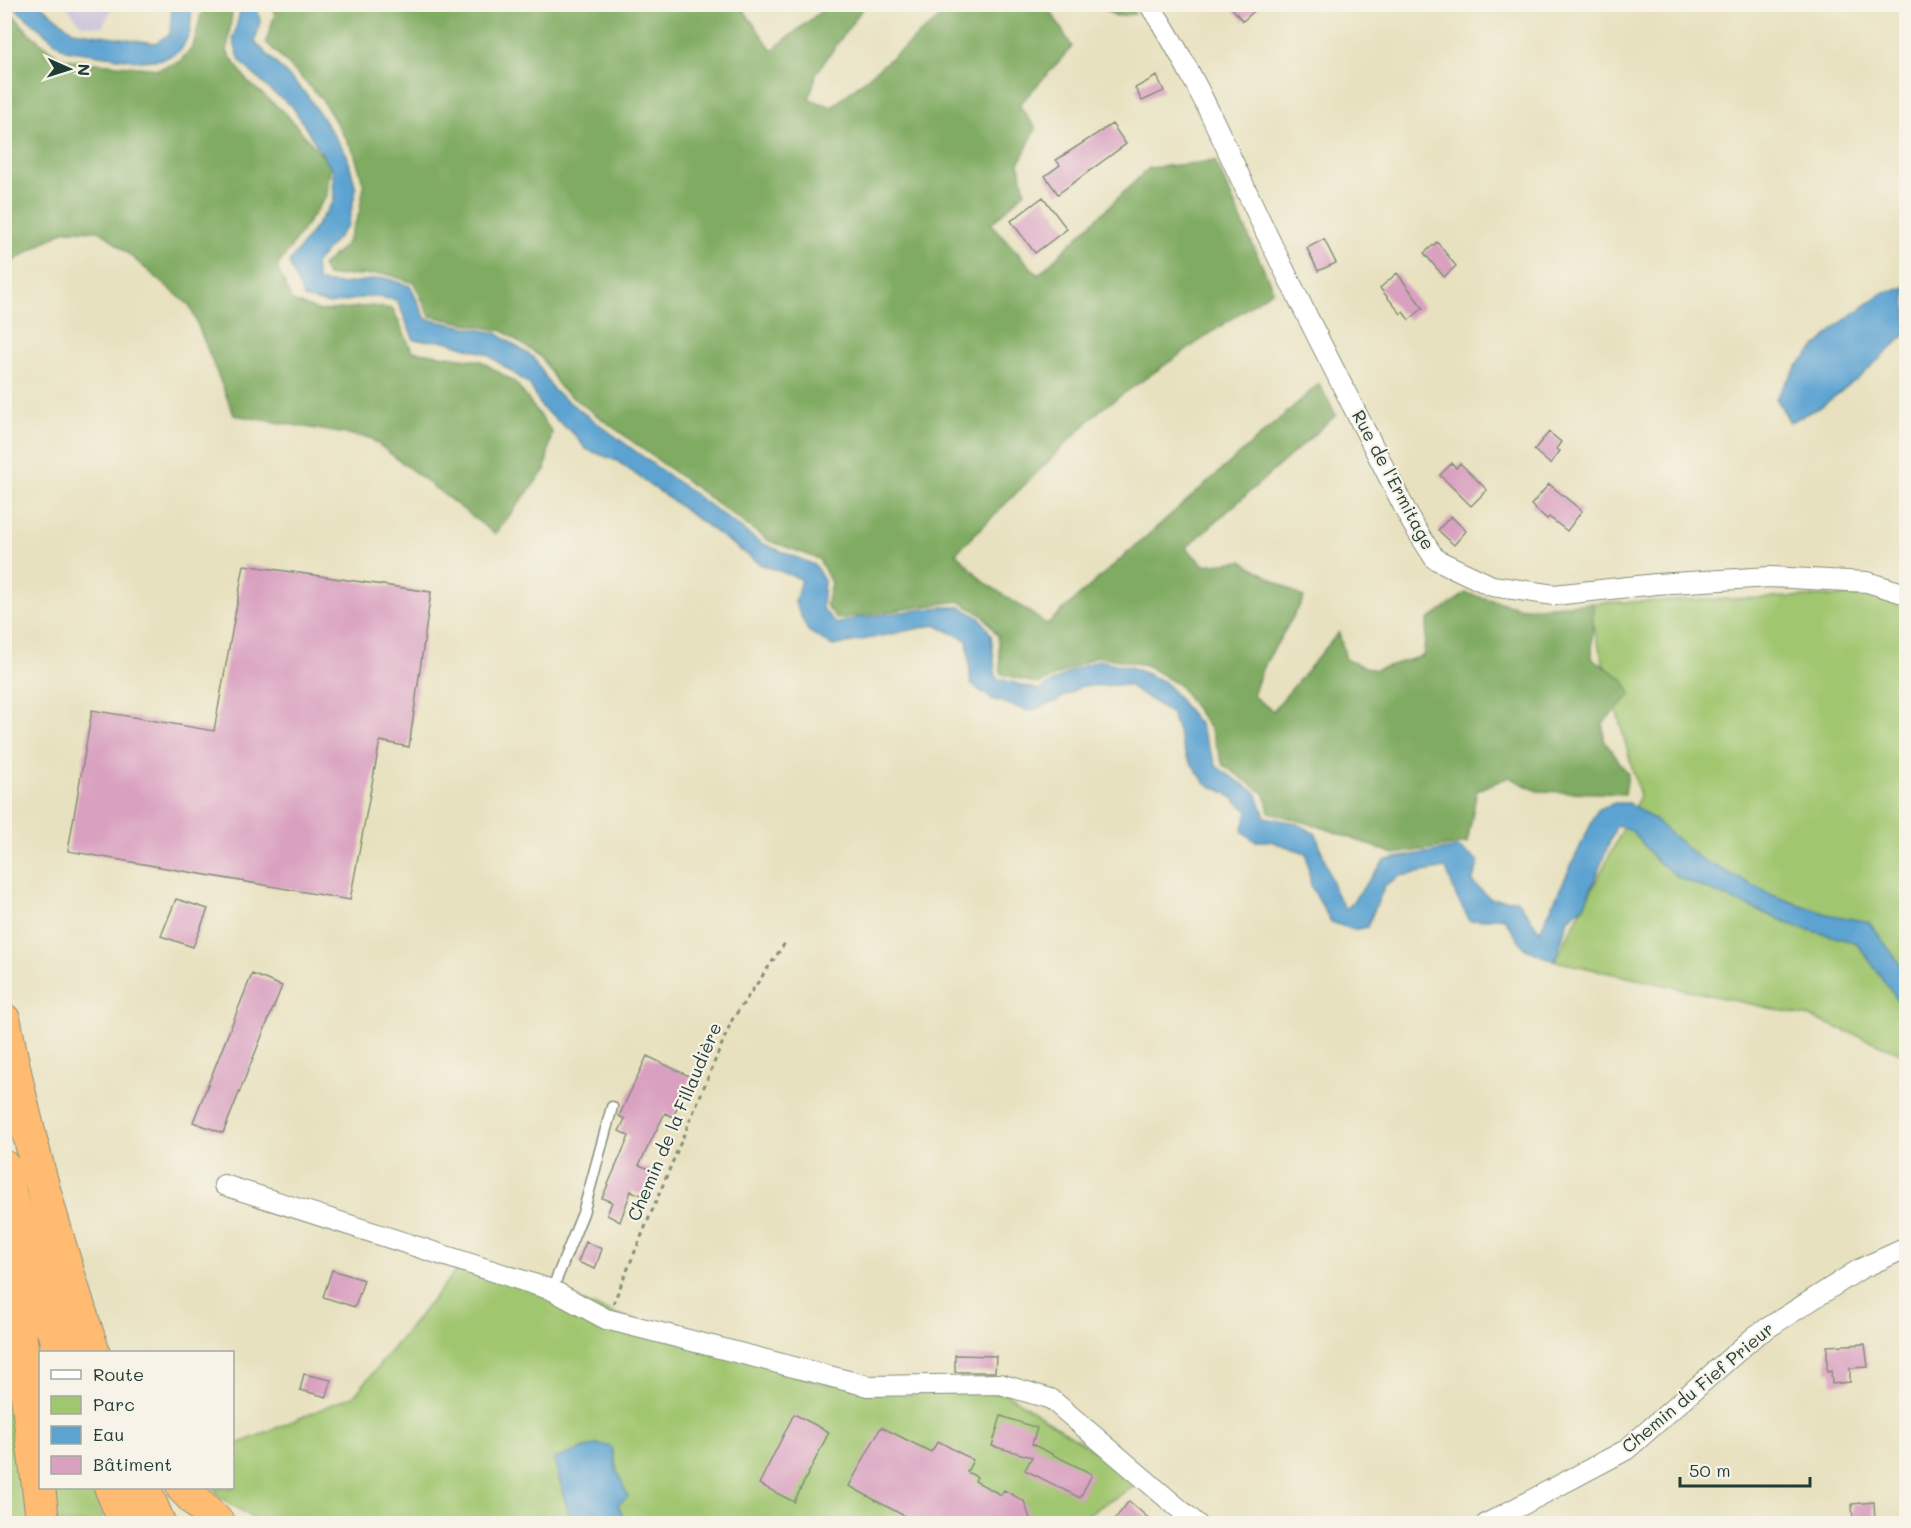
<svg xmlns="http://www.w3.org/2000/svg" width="1911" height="1528" viewBox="0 0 1911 1528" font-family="Mali,sans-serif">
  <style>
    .industrial { fill: #c7c0d9 }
    .green { fill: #a1c670; stroke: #608252; stroke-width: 1.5 }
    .forest { fill: #80ab62; stroke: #50744b; stroke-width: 1.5 }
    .water { fill: #5ca3d2; stroke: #3e7083; stroke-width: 1.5 }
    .building { fill: #d9a0c0 }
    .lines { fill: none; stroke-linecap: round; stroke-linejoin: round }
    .service-casing { stroke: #848f7a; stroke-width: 13 }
    .minor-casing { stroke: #848f7a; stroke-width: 22 }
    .trunk-casing { stroke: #848f7a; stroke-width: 35 }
    .path { stroke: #848f7a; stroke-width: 3; stroke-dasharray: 4.5 4.5; stroke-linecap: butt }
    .service { stroke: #fff; stroke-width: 10 }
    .minor { stroke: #fff; stroke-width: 20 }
    .trunk { stroke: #febb71; stroke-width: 33 }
    .labels { text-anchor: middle; stroke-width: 4.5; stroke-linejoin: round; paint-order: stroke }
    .street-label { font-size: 18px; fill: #1f3d34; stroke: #f7f3e8 }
  </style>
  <rect width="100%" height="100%" fill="#f7f3e8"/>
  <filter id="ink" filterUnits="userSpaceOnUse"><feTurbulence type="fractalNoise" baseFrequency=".0167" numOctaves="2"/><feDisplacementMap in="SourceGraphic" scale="12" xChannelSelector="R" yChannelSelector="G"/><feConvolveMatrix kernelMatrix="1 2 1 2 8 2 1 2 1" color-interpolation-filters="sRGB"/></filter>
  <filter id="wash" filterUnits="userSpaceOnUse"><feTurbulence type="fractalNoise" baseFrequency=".008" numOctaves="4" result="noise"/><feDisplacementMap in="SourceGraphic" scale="24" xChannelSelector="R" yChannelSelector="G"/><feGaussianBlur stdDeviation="1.35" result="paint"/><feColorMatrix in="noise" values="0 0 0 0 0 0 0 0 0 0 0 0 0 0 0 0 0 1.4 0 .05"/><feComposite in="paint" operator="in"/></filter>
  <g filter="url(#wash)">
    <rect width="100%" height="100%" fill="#e8e1bf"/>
    <!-- industrial -->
    <path class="industrial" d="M65,5H113L103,27L82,25Z"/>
    <!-- green -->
    <path class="green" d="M1906,594V1055L1810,1017L1555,961L1640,796L1587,603Z
      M463,1262L820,1383L1007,1394L1142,1482L1071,1524H263L219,1497L214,1488H232L233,1446L355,1395Z
      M4,1317L32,1523H5Z
      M50,1488H91L105,1523H55Z"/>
    <!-- forest -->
    <path class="forest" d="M5,5L28,32L60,58L97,63L158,69L179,62L193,47L201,15L210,7L233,5L227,52L248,82L286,114L330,165L327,195L277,267L292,301L320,311L372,306L393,309L412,351L481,361L516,383L552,432L545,470L495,534L370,438L234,415L190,306L101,231L65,230L5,266Z
      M740,5L772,50L829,5H865L817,72L809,99L832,107L955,5H1047L1072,47L1019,105L1036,128L1019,164L1025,192L991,224L1038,275L1149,168L1215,161L1273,290L1100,410L956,553L983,581L1047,624L1319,384L1336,415L1186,548L1204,565L1242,561L1304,598L1262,669L1253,696L1273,711L1339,632L1346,660L1374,670L1423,656L1428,620L1466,593L1522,608L1593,603L1592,658L1623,679L1631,694L1603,723L1604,740L1628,774L1625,794L1537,791L1509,777L1477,790L1467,843L1394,854L1324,828L1269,812L1265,794L1223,765L1211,730L1179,685L1146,665L1097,656L1039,684L1001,674L998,636L984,616L959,601L837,619L826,605L831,583L819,559L767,540L561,389L541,357L503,331L430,316L414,283L387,274L327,276L322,266L346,244L359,214L364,186L354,152L321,98L266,42L275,14L272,5Z
      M1099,5H1128L1135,14L1116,16Z"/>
    <!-- water -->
    <path class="water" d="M11,5H40L73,31L155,43L170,34L172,5H192L190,32L181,50L164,59L140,61L65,50Z
      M234,5H257L260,22L255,42L307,95L347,155L356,189L348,225L315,264L318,282L343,284L385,278L410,286L426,319L496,333L534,358L554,391L650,462L761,543L815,565L824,581L822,608L836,624L857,618L941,607H961L981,619L991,635L996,678L1039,690L1072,671L1098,660L1133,668L1165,682L1199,724L1217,767L1256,793L1265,817L1296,823L1316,834L1336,894L1346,910L1385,860L1458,847L1479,862L1472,882L1491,899L1517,900L1540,931L1598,809L1615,803H1629L1652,818L1699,858L1774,896L1827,914L1869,922L1906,972V1003L1898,1001L1857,943L1798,927L1678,877L1656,860L1631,830L1616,826L1585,904L1568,920L1555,961L1525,949L1503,917L1470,921L1456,896L1446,868L1400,876L1385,885L1367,927L1354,930L1331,922L1311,886L1306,853L1270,841H1255L1242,831L1248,811L1226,793L1206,784L1186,756L1172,714L1128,685L1081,686L1055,702L1029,711L992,699L971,684L967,640L935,625L833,646L808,631L795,603L801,579L760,564L617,461L586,449L574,434L542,408L530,385L487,354L445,341L414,340L397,300L371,296L330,304L304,298L289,263L334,201L333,171L292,106L271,91L240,61L233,40L241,8Z
      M1906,286V334L1860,377L1822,406L1790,422L1776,398L1797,366L1838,325L1884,292L1902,289Z
      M597,1444L612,1447L617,1471L628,1497L618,1504L625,1523H571L554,1459Z"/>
    <g id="blocks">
      <!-- building -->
      <path class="building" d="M1228,4H1262L1243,21Z
        M1157,76L1164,91L1142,101L1135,88Z
        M1112,124L1126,144L1058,194L1045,176L1060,165L1056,160Z
        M1043,197L1067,229L1035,253L1011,221Z
        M1324,239L1336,263L1318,271L1307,248Z
        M1437,242L1456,266L1444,277L1424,253Z
        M1397,273L1423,308L1409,320L1403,312L1401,314L1380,288Z
        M1549,432L1561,442L1556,449L1560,451L1550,464L1534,450Z
        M1452,463L1456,468L1460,463L1487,490L1471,506L1440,475Z
        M1549,484L1582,511L1567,531L1549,517L1547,519L1531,505Z
        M1451,516L1466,531L1454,545L1438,530Z
        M244,565L431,592L409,747L380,741L350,900L68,851L92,710L214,731Z
        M176,899L208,909L193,947L161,936Z
        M252,974L282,986L223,1133L193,1122Z
        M647,1056L691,1077L673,1117L665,1113L639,1165L655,1171L644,1196L631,1191L620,1222L607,1215L612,1202L602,1198L629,1136L619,1131L625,1119L619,1116Z
        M586,1242L602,1249L595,1269L578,1262Z
        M332,1270L364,1280L355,1307L323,1297Z
        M1865,1344L1868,1367L1850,1368V1382L1832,1384L1831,1371L1827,1372V1346Z
        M955,1355L996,1356L995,1372H955Z
        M304,1374L331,1380L327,1397L300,1390Z
        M794,1414L829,1432L794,1502L759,1484Z
        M1001,1416L1037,1428L1032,1444L1092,1474L1080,1498L1025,1470L1032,1457L992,1446Z
        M881,1427L931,1452L938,1441L973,1460L967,1472L977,1477L975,1481L1001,1495L1004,1490L1024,1501L1032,1524H919L849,1486Z
        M1129,1501L1155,1524H1111Z
        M1874,1502L1875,1524H1853L1852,1504Z"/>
    </g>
  </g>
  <g filter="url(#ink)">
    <use href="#blocks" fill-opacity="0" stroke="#848f7a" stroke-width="1.5"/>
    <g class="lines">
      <!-- service casing -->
      <g class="service-casing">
        <path id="service" d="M552,1290L583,1213L612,1107"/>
      </g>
      <!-- minor casing -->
      <g class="minor-casing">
        <path id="minor" d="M1149,4C1200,80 1233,166 1273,247C1318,340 1366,431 1412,523L1435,559L1492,586L1554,595L1656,584L1770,577L1867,582L1906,594
          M224,1185L552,1290L606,1319L868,1386L1000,1384L1051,1399L1197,1524
          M1486,1524L1626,1450L1755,1336L1860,1269L1906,1248"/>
      </g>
      <!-- trunk casing -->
      <g class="trunk-casing">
        <path id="trunk" d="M4,1020C25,1133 57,1243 93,1352
          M4,1167L11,1197L60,1352
          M4,1232L15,1294L43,1524
          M111,1488L126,1524
          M144,1488L159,1524
          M183,1488L219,1524"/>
      </g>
      <!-- path -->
      <path class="path" d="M613,1304L732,1020L785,943"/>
      <!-- service -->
      <use href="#service" class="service"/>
      <!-- minor -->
      <use href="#minor" class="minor"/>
      <!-- trunk -->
      <use href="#trunk" class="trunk"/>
    </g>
  </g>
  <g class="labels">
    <!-- street labels -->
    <g class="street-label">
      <text transform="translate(1393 480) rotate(62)" y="6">Rue de l'Ermitage</text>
      <text transform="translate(675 1122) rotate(-67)" y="6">Chemin de la Fillaudière</text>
      <text transform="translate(1698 1388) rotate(-40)" y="6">Chemin du Fief Prieur</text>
    </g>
  </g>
  <!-- margin -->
  <rect width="1911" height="1528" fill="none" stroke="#f7f3e8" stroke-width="24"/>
  <!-- legend -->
  <rect x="39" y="1351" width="195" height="138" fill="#f7f3e8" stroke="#a1aaa0" stroke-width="1.5"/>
  <rect x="51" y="1370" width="30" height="9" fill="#ffffff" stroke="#a1aaa0" stroke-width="1.5"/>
  <text x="93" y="1381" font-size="18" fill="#1f3d34">Route</text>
  <rect x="51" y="1396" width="30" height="18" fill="#a1c670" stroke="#a1aaa0" stroke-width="1.5"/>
  <text x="93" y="1411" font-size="18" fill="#1f3d34">Parc</text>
  <rect x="51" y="1426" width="30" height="18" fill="#5ca3d2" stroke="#a1aaa0" stroke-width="1.5"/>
  <text x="93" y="1441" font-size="18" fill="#1f3d34">Eau</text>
  <rect x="51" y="1456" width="30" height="18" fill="#d9a0c0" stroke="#a1aaa0" stroke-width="1.5"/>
  <text x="93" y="1471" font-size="18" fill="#1f3d34">Bâtiment</text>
  <!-- north arrow -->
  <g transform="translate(69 69) rotate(93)" stroke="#f7f3e8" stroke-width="4.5" paint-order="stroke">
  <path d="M0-4.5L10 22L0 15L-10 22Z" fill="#1f3d34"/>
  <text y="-9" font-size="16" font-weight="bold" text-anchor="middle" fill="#1f3d34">N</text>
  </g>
  <!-- scale -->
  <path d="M1680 1477v9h130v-9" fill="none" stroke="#1f3d34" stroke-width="3"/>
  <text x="1689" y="1477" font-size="18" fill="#1f3d34" stroke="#f7f3e8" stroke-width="4.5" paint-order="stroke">50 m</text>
</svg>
